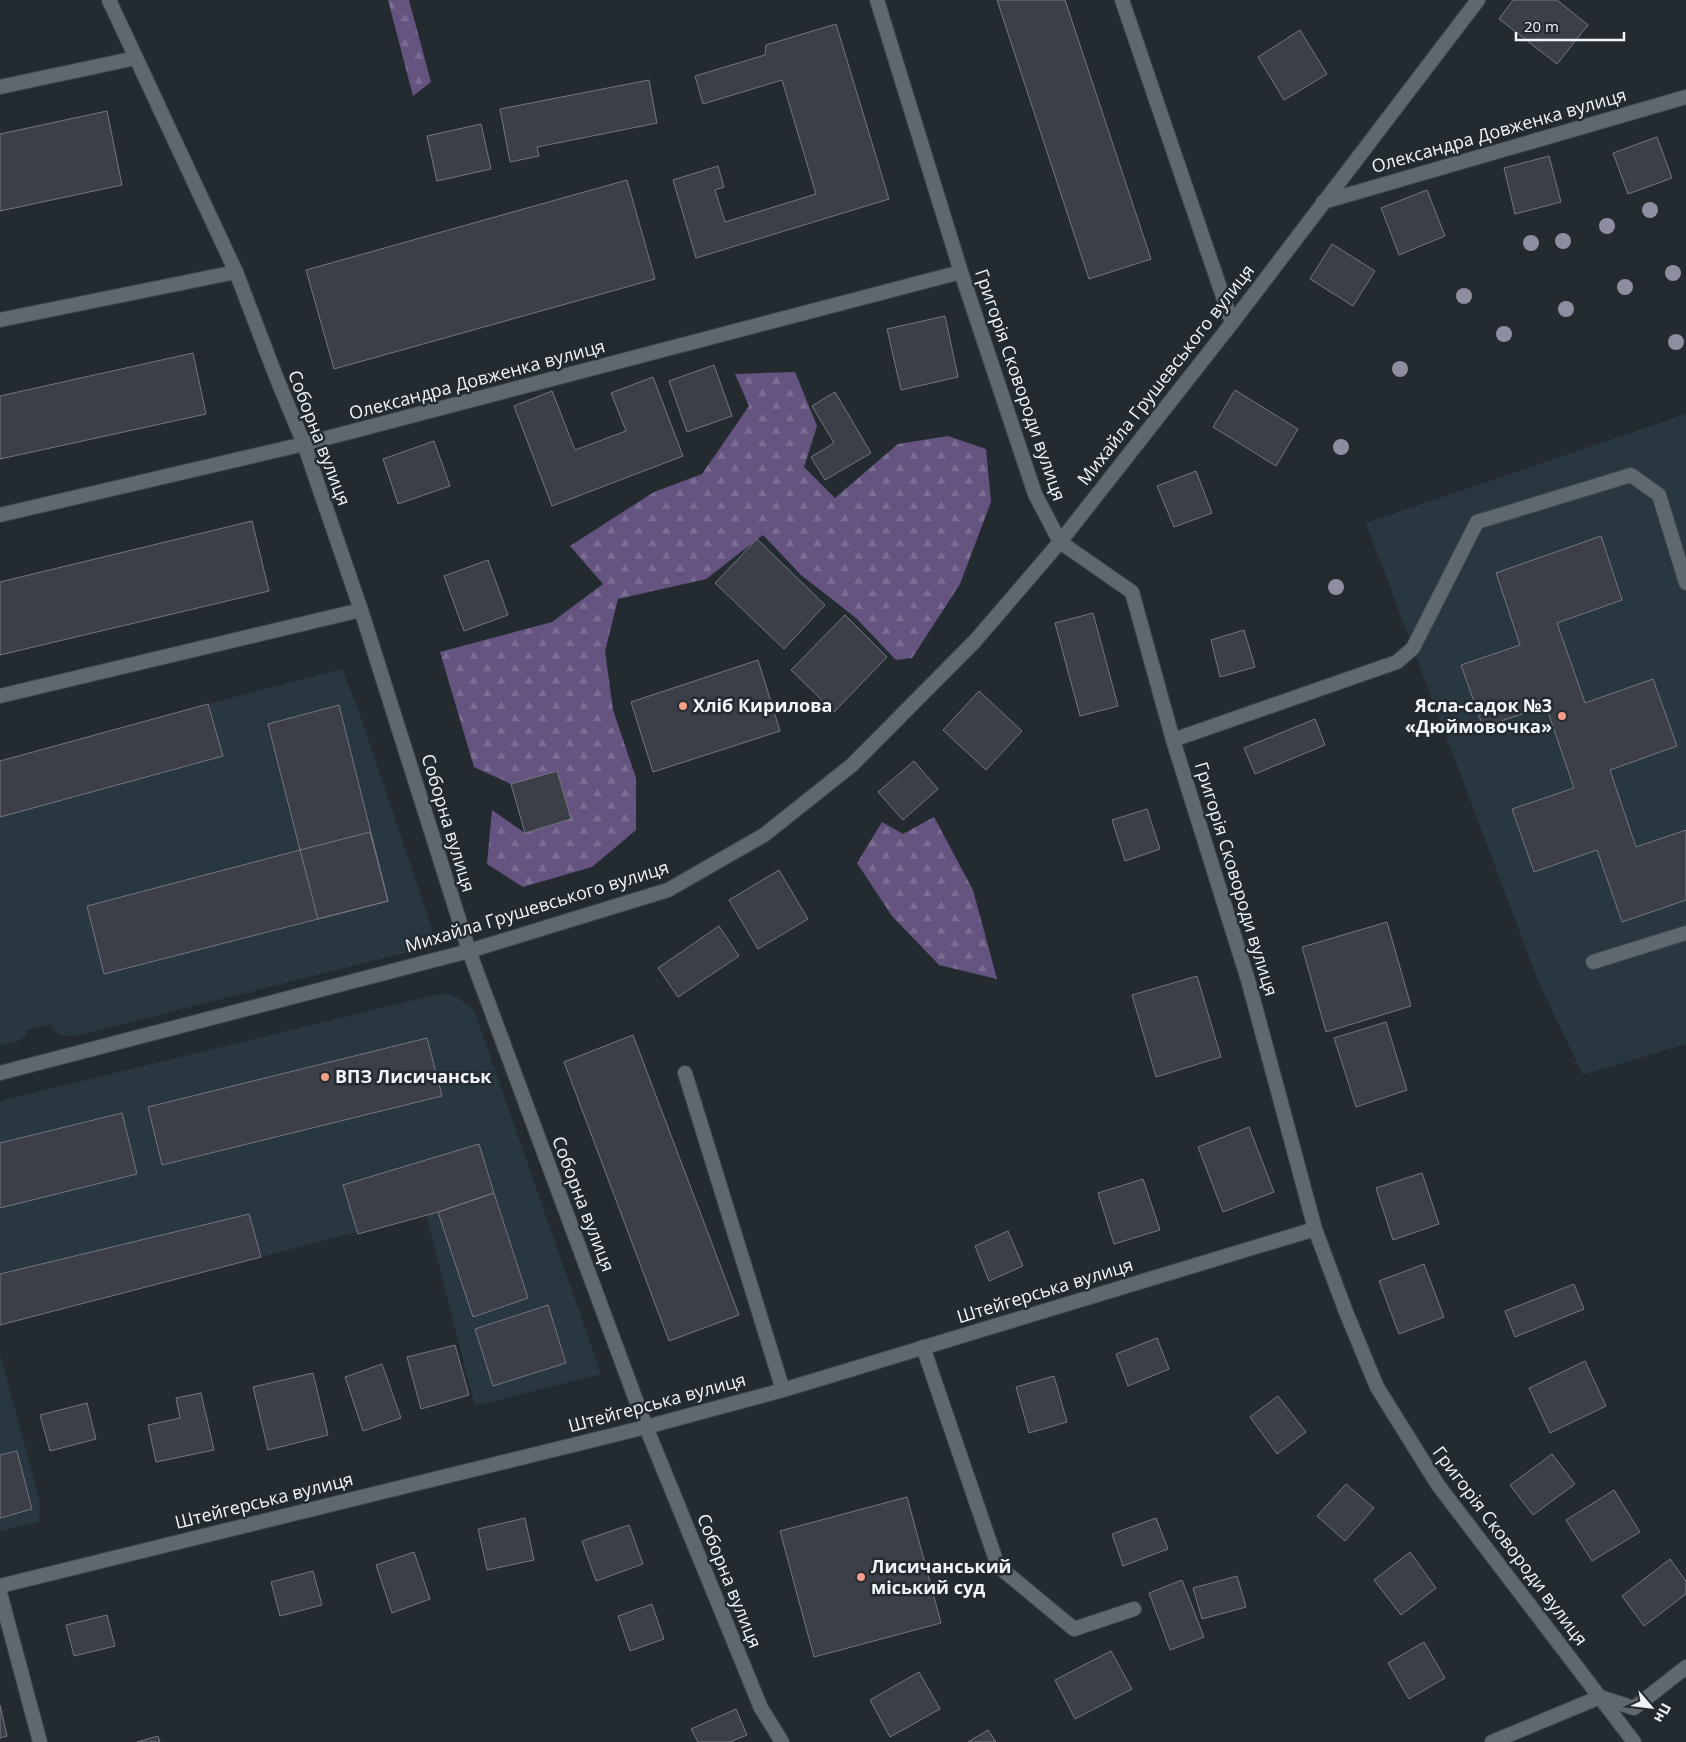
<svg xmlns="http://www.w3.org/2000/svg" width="1686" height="1742" viewBox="0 0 1686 1742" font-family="'Open Sans',sans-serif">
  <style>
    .built { fill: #293740 }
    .forest { fill: url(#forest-firs) }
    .building { fill: #3c3f48; stroke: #747781 }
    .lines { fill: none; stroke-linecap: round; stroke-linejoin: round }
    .service-casing { stroke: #3e464a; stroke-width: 16 }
    .minor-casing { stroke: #3e464a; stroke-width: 16 }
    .tertiary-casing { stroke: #3e464a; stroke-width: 16 }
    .service { stroke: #5f686e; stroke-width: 14 }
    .minor { stroke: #5f686e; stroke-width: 14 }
    .tertiary { stroke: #5f686e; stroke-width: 14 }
    .tree { fill: #8f8da0 }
    .poi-dot { fill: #f49e87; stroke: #232b31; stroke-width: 2 }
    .labels { text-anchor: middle; stroke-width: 5; stroke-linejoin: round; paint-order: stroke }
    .street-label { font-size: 18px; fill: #f0f5f9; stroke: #232b31 }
    .poi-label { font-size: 18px; font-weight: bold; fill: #f0f5f9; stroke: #232b31; text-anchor: start }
  </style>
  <defs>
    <pattern id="forest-firs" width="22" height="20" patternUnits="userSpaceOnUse" patternTransform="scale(1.25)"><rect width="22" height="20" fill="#655480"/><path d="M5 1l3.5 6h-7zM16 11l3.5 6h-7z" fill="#7b6d93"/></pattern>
  </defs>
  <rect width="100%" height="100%" fill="#232b31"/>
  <!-- built -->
  <path class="built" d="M1686,414V1044L1583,1075L1538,981L1366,523Z
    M342,669L359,712L432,929L433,935L428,945L424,948L79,1035L70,1036L61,1035L54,1030L50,1024L27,1030L26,1035L20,1040L0,1046V817L222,756L208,704Z
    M439,994H449L458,998L474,1010L601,1374L475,1406L426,1214L0,1325V1101Z
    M0,1354L40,1502L39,1522L0,1531Z"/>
  <!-- forest -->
  <path class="forest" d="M388,0H409L431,82L413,96Z
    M795,372L817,426L804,467L835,498L898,444L948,436L986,449L991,502L960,584L912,658L896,660L856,618L801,575L763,535L706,579L618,599L605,651L613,710L636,778V830L592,867L523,887L487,864L492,810L525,833L571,819L557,771L511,784L474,767L440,652L552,622L603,584L570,546L654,492L702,474L749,406L735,374Z
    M934,817L973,890L997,979L939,965L892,916L857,863L882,822L903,834Z"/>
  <!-- building -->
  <path class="building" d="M997,0H1065L1151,259L1089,279Z
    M1513,0H1557L1588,25L1557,64L1499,19Z
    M836,24L889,199L696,258L673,180L718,166L724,187L715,190L725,222L816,194L782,80L703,104L695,76L765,55L766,45Z
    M1300,30L1327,74L1284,100L1258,57Z
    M649,80L657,123L537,147L539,156L510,162L500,109Z
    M107,111L122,185L0,211V134Z
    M481,124L491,169L437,181L427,136Z
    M1657,137L1672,178L1628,194L1613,153Z
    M1549,156L1561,202L1515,214L1504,168Z
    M627,180L655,279L334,369L306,270Z
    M1427,190L1445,236L1399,255L1381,208Z
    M1332,244L1375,271L1353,306L1310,279Z
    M945,316L958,377L901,390L887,329Z
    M193,353L206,414L0,459V396Z
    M714,365L732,416L687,432L669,381Z
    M653,377L683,456L552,506L514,406L552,391L575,450L626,431L611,393Z
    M1235,390L1298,429L1276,466L1213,427Z
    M835,392L871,453L825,480L811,457L834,443L812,406Z
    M434,441L450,486L398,504L383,459Z
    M1196,471L1212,513L1174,527L1157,486Z
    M252,521L269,591L0,655V582Z
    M1601,536L1622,600L1557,623L1585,703L1653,679L1677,746L1610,770L1636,847L1686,830V900L1622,922L1597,850L1534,872L1512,809L1574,788L1546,706L1483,727L1461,665L1520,645L1496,573Z
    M757,539L825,605L784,649L715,583Z
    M488,560L508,615L464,631L444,576Z
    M1093,613L1118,706L1080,716L1055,623Z
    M845,615L887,657L834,712L791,670Z
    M1244,630L1255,667L1220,677L1211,640Z
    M758,660L780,731L653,772L631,702Z
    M979,691L1022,731L986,770L943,730Z
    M208,704L223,756L0,817V761Z
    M339,705L388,901L104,974L87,906L300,850L268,724Z
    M1315,719L1325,745L1255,774L1244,748Z
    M914,761L938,789L903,820L878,792Z
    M557,771L571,819L525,833L511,784Z
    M1147,809L1160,849L1125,861L1112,820Z
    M370,832L388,901L318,919L300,850Z
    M779,870L808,919L758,949L729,900Z
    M1387,922L1411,1006L1326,1032L1302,947Z
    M719,926L739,956L678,997L658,968Z
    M1197,976L1221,1057L1156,1077L1132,995Z
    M1386,1022L1407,1090L1356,1107L1334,1038Z
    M633,1035L739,1315L669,1341L564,1062Z
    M427,1038L442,1096L162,1165L148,1107Z
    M122,1113L137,1174L0,1208V1143Z
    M1249,1127L1274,1192L1223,1212L1198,1147Z
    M479,1144L494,1193L438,1212L358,1234L343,1185Z
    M1422,1173L1439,1224L1393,1240L1376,1188Z
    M1143,1179L1160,1230L1114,1244L1098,1193Z
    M494,1193L528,1298L473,1317L438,1212Z
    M249,1214L261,1257L0,1325V1274Z
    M1008,1231L1023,1266L989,1281L975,1246Z
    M1424,1264L1444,1317L1399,1334L1379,1281Z
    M1574,1284L1584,1309L1515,1337L1505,1311Z
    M548,1305L566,1363L493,1386L475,1329Z
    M1157,1338L1169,1369L1128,1386L1116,1354Z
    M455,1345L469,1395L421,1409L407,1357Z
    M1585,1361L1606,1406L1550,1433L1529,1388Z
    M382,1364L401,1418L363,1431L345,1377Z
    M313,1373L328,1435L268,1450L253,1387Z
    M1054,1376L1067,1422L1029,1433L1016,1387Z
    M201,1393L214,1450L156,1462L148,1425L180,1418L176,1398Z
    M1278,1396L1306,1432L1277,1454L1250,1417Z
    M87,1403L96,1439L50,1451L40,1415Z
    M17,1451L32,1509L0,1518V1455Z
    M1552,1454L1575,1484L1533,1515L1510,1485Z
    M1346,1484L1374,1508L1345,1541L1317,1516Z
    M1614,1490L1640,1532L1592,1561L1566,1520Z
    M907,1497L941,1623L814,1657L780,1531Z
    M525,1518L534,1560L487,1570L478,1529Z
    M1156,1518L1168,1549L1123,1566L1112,1534Z
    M629,1525L643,1564L596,1581L582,1541Z
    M414,1552L430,1599L392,1613L376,1565Z
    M1410,1552L1436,1588L1401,1615L1374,1580Z
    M1670,1559L1686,1581V1594L1644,1626L1622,1596Z
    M313,1571L322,1605L280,1616L271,1582Z
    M1237,1576L1246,1607L1202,1619L1193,1588Z
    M1182,1580L1204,1637L1170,1650L1149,1593Z
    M652,1604L664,1639L630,1651L618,1616Z
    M107,1615L115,1646L74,1656L66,1625Z
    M1424,1642L1445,1678L1409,1699L1388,1663Z
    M1111,1651L1132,1689L1075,1719L1055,1680Z
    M919,1672L940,1709L890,1737L870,1700Z
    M0,1705L7,1736L0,1738Z
    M736,1709L747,1735L730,1742H698L691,1729Z
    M988,1730L996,1742H968Z
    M158,1736L160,1742H137Z"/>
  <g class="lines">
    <!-- service casing -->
    <g class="service-casing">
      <path id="service" d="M1122,0L1232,323
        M0,87L136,58
        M0,320L236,272
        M0,696L361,610
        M1173,740L1397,662L1413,648L1477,522L1631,475L1659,495L1686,583
        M1593,962L1686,933
        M685,1073L783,1390
        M923,1347L998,1566L1074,1629L1134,1609"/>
    </g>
    <!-- minor casing -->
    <g class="minor-casing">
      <path id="minor" d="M109,0L236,272L277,379L304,444L361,610L469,951L646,1427L761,1708L782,1742
        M1478,0L1232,323L1060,542L1132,592L1173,740L1248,980L1315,1229L1346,1312L1377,1387L1438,1485L1634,1742
        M1323,202L1686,97
        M0,1586L646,1427L783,1390L1315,1229
        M0,1593L40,1742
        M1492,1742L1600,1697L1634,1708L1686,1667"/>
    </g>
    <!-- tertiary casing -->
    <g class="tertiary-casing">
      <path id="tertiary" d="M0,515L304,444L961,272
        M0,1073L469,951L668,890L764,835L852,765L975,641L1060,542L1035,494L961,272L877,0"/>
    </g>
    <!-- service -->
    <use href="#service" class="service"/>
    <!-- minor -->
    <use href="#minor" class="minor"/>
    <!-- tertiary -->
    <use href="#tertiary" class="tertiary"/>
  </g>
  <!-- trees -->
  <g class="tree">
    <circle cx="1650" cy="210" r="8"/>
    <circle cx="1607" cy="226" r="8"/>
    <circle cx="1563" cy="241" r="8"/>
    <circle cx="1531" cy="243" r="8"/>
    <circle cx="1673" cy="273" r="8"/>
    <circle cx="1625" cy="287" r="8"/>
    <circle cx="1464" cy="296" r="8"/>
    <circle cx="1566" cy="309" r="8"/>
    <circle cx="1504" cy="334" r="8"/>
    <circle cx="1676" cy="342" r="8"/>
    <circle cx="1400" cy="369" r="8"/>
    <circle cx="1341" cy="447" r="8"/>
    <circle cx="1336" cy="587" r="8"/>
  </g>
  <!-- markers -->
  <g class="poi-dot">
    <circle cx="683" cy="706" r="5"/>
    <circle cx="1562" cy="716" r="5"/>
    <circle cx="325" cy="1077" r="5"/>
    <circle cx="861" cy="1577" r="5"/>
  </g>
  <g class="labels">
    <!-- street labels -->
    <g class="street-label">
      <text transform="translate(1499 131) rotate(-16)" y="6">Олександра Довженка вулиця</text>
      <text transform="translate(1166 375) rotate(-52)" y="6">Михайла Грушевського вулиця</text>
      <text transform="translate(477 380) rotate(-15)" y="6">Олександра Довженка вулиця</text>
      <text transform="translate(1020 385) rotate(71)" y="6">Григорія Сковороди вулиця</text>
      <text transform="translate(319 438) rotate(69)" y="6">Соборна вулиця</text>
      <text transform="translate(448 823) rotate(73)" y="6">Соборна вулиця</text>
      <text transform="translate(1236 879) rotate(73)" y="6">Григорія Сковороди вулиця</text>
      <text transform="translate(537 907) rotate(-17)" y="6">Михайла Грушевського вулиця</text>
      <text transform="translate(583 1204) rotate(69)" y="6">Соборна вулиця</text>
      <text transform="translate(1045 1291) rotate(-17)" y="6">Штейгерська вулиця</text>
      <text transform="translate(657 1403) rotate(-15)" y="6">Штейгерська вулиця</text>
      <text transform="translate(264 1501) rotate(-14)" y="6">Штейгерська вулиця</text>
      <text transform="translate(1510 1546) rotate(53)" y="6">Григорія Сковороди вулиця</text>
      <text transform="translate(729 1581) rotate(68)" y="6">Соборна вулиця</text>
    </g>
    <!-- poi labels -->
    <g class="poi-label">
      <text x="693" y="712">Хліб Кирилова</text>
      <text x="1552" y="712" text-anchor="end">Ясла-садок №3<tspan x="1552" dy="21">«Дюймовочка»</tspan></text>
      <text x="335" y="1083">ВПЗ Лисичанськ</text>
      <text x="871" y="1573">Лисичанський<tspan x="871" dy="21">міський суд</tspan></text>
    </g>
  </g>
  <!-- north arrow -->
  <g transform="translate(1651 1707) rotate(118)" stroke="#232b31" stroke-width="4" paint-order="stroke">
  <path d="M0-4L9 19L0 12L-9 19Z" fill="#f0f5f9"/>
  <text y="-8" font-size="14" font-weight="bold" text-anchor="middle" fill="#f0f5f9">Пн</text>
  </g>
  <!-- scale -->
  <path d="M1516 32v8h108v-8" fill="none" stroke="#f0f5f9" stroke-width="2.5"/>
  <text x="1524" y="32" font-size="15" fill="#f0f5f9" stroke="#232b31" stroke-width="4" paint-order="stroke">20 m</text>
</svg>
